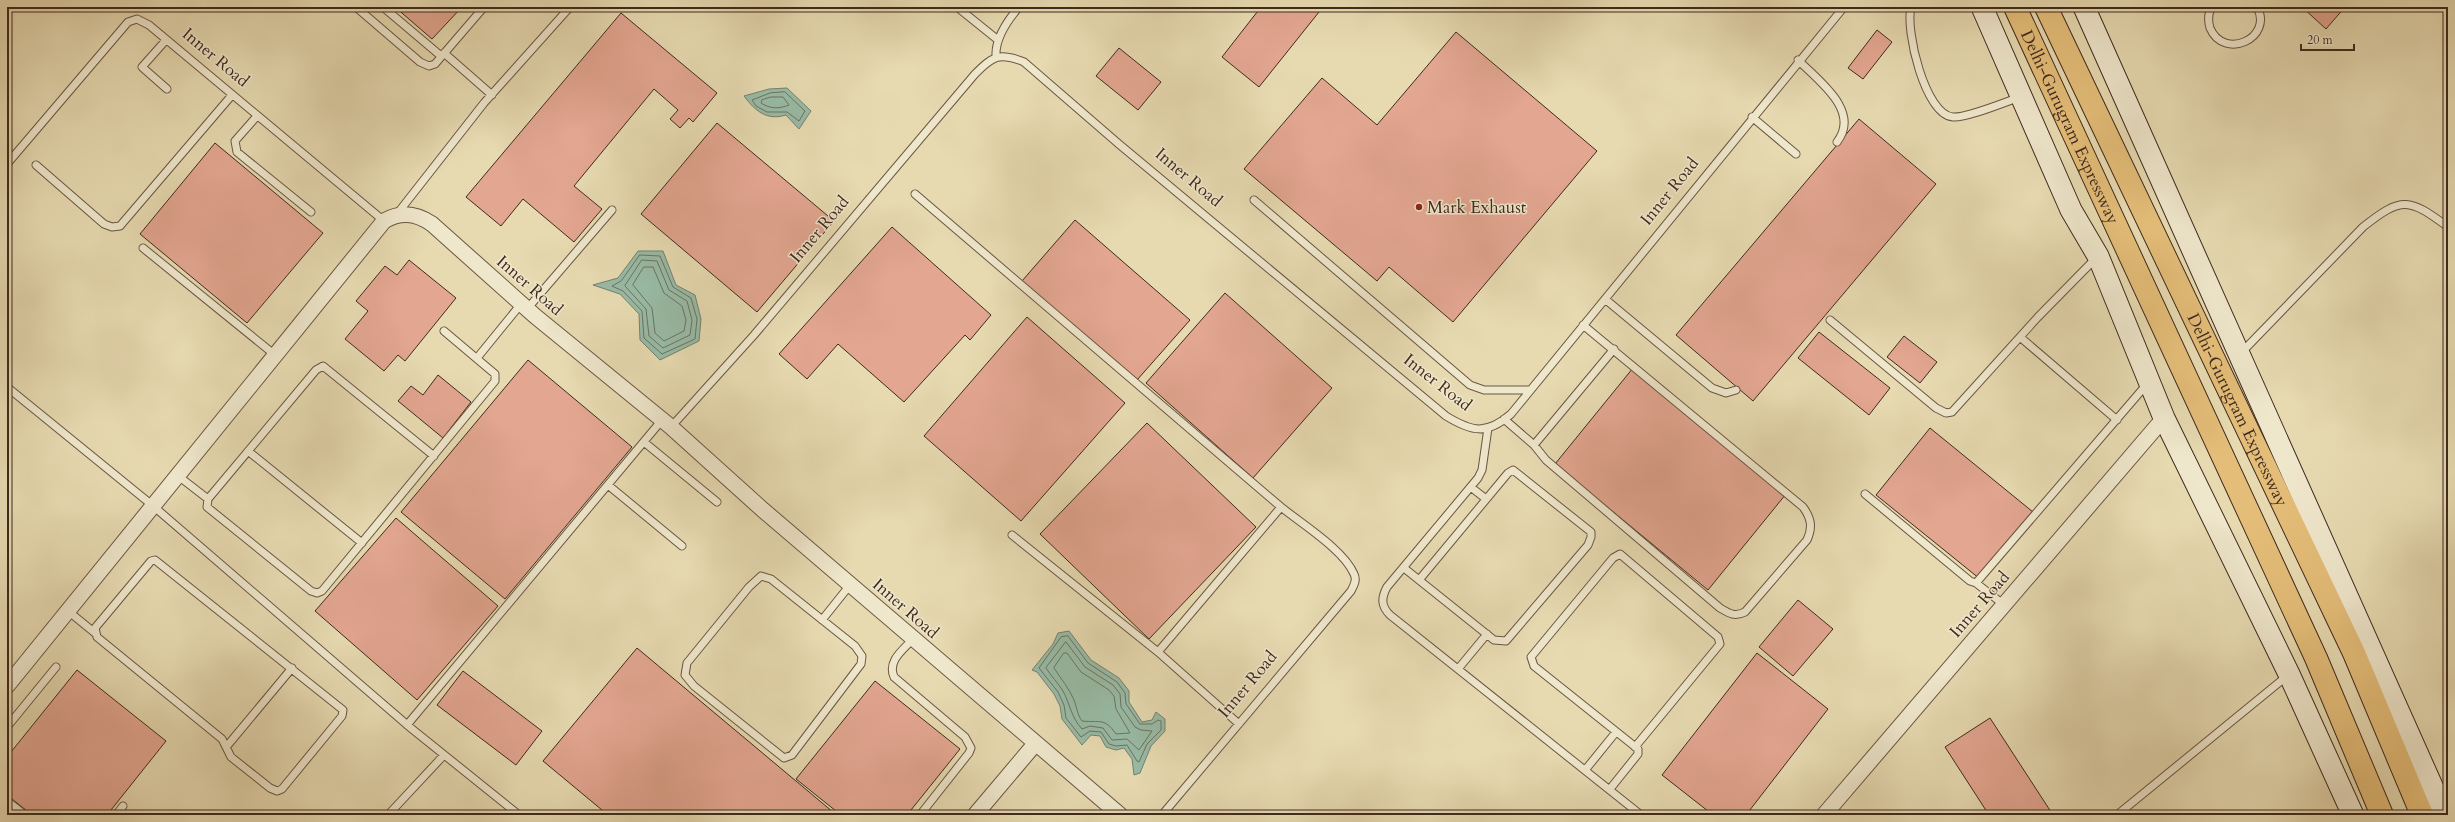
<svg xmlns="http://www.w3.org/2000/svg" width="2455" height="822" viewBox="0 0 2455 822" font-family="Cardo,serif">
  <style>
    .water { fill: #98bba6; stroke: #748170 }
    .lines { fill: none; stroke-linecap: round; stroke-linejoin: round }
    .shore { stroke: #6c7262; stroke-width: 1 }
    .building { fill: #e3a691; stroke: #3f2a1e }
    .lane-casing { stroke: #695643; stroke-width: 9 }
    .street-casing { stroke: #695643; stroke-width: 17 }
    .secondary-casing { stroke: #3f2a1e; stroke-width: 23 }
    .highway-casing { stroke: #3f2a1e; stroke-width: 24 }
    .lane { stroke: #efe7cc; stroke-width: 7 }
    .street { stroke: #efe7cc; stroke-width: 15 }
    .secondary { stroke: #efe7cc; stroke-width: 21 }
    .highway { stroke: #e4bd78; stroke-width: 22 }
    .poi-dot { fill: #8f2418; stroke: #efe7cc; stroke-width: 1.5 }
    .labels { text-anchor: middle; stroke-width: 3; stroke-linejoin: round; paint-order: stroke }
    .street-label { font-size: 17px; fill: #3f2a1e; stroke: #efe7cc }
    .poi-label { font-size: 17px; fill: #3f2a1e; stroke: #efe7cc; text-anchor: start }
  </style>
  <rect width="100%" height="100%" fill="#e7dab1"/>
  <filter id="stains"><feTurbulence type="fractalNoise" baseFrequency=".005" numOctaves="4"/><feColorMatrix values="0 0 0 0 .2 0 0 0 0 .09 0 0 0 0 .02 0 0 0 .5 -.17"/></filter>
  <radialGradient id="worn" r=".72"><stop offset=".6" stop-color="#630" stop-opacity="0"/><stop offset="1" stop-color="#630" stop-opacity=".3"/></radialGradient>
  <!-- water -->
  <path class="water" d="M787,88L811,111L799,129L786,115C767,121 755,111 744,96L769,89Z
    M638,251H663L676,285L695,295L701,319L699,341L660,360L640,340L639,314L620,294L593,285L618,278Z
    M1069,631L1091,660L1119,678L1129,691V702L1142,722L1152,720L1156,712L1165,719V731L1151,746L1140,773L1134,775L1132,759L1124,748L1116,750L1106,747L1100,736L1091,735L1082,745L1062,719L1060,706L1054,694L1037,672L1032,670L1053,644L1058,633Z"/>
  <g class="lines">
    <!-- shore -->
    <path class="shore" d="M785,92L805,111L799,121L787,112H767L756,106L752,100L770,93Z
      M771,97H783L789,105C779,109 770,109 761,103L762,100Z
      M640,255L660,256L673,287L691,298L697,319L695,339L662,354L644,338L642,311L623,291L612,286L621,281Z
      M642,260L657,261L669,290L687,301L692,320L690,335L663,348L649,336L646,309L625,286Z
      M644,267H653L664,293L682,306L686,320L684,331L664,341L655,333L652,308L633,285Z
      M1068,636L1088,663L1117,682L1125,693L1126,704L1140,724H1152L1158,720L1161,721V730L1147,744L1139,762L1137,761L1127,745L1116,746L1109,744L1101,732L1090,731L1081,737L1066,718L1064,705L1058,692L1039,668L1061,637Z
      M1066,642L1085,667L1113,685L1120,694L1121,707L1135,727L1141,730L1152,731L1139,750L1127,739L1112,740L1103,728L1090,726L1082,729C1071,717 1070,704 1063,691C1058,683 1051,676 1046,668Z
      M1064,653H1067L1081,672L1109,690L1114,696L1116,709L1130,733L1116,734C1104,717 1100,723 1082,721C1077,714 1077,708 1074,700C1069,688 1061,679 1054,668Z"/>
  </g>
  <!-- building -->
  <path class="building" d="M395,7H462L432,39Z
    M1261,7H1323L1259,87L1222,57Z
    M2302,7H2345L2326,29Z
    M621,13L717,93L693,122L689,118L680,128L670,119L678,110L654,89L574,186L602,209L574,242L523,199L501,226L466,197Z
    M1877,30L1892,42L1863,79L1848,68Z
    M1456,32L1597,151L1453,322L1389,267L1377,281L1244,169L1322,78L1377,125Z
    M1119,48L1161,82L1138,110L1096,76Z
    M1859,119L1936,184L1753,401L1676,335Z
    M717,123L834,221L757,312L641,214Z
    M215,143L323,233L247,323L140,234Z
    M1075,220L1190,320L1137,380L1022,281Z
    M892,227L991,315L970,340L965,335L904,402L838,344L807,379L779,354Z
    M409,260L456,298L405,361L398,355L384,371L345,339L368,311L356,301L385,266L397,275Z
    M1225,293L1332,388L1253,478L1146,383Z
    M1027,317L1125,403L1021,521L924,436Z
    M1819,332L1890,388L1869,415L1798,358Z
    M1904,336L1937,362L1920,383L1887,357Z
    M528,360L632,447L505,599L401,512Z
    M1633,368L1786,494L1708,590L1555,464Z
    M438,375L471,402L443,438L398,401L411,386L423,395Z
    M1147,423L1256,527L1149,639L1040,534Z
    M1930,428L2033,512L1980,579L1876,495Z
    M396,518L498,606L417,700L315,611Z
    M1798,600L1833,629L1793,676L1759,647Z
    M637,648L833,812L830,815H608L543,761Z
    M1757,653L1828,709L1746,815H1713L1662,775Z
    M77,670L166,741L107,815H32L7,795V757Z
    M463,671L542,731L516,765L437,705Z
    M875,681L960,749L907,815H841L796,779Z
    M1990,718L2053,815H1989L1945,747Z"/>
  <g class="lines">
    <!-- lane casing -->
    <g class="lane-casing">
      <path id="lane" d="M356,7L420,62L429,66L435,64L484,7
        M383,7L441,56
        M957,7L998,40
        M1911,7C1905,30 1925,115 1953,117C1967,118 2005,102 2020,97
        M2212,7C2208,13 2208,21 2210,28C2224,61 2274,38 2257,7
        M166,40L142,67L167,89
        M444,53L492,95
        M996,56C995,38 1007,21 1019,7
        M1798,60C1819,81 1861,111 1837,142
        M257,116L235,141L237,152L311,212
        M1752,117L1796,154
        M7,164L128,22L137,19L149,25L384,221
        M36,165L104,224L112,227L120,226L232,95
        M915,194L1281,507C1302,524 1344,550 1354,574C1357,580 1354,585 1351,591L1162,815
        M1254,200L1470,385L1484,390H1530
        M397,214L484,103L570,7
        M143,248L275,355
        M1605,299L1712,388L1726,393L1736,390
        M527,309L612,210
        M1830,320L1936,408L1946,413L1952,412L2038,317L2096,258
        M2020,337L2117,420
        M2241,353L2363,227C2402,196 2409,198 2448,227
        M477,358L521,304
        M7,387L152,505L412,729L519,815
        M1504,419L1534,445L1546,460L1720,608C1730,614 1735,617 1745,612L1807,540C1813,527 1811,518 1803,507L1583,325
        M671,427L754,335L975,74C993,56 999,52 1024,62L1120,145L1446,416C1472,432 1487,435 1511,414L1844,7
        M1488,428L1482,470L1478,478L1387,587C1381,598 1381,606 1390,615L1641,815
        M644,442L717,502
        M1534,445L1614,349
        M248,451L362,543
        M434,456L323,366L316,370L208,499L207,507L311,591L317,593L322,591C380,521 438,451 495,381V374L444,331
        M177,475L208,499
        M608,485L682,546
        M1472,488L1486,499
        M1865,494L1970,581L1976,583L2147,384
        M1012,535L1158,652L1239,724
        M155,560L343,710L342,716L282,789L277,791L270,788L231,757L222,739L97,637L95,628L151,561Z
        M1404,568L1494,640L1506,641L1588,545L1591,537V532L1513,470L1508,473L1419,580
        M761,576L771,579L855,646L862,656L861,664L792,755L784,758L694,686L685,675L687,663L749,587Z
        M1976,583L2003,604
        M68,611L95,633
        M822,620L850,585
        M913,639C903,650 887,661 894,677L965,737L971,748L969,753L920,815
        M1158,652L1281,507
        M1458,669L1487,634
        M407,725L662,420
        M7,727L56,667
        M227,746L292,668
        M1586,769L1616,732
        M1610,789L1638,754V749L1534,666L1531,657L1613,558L1620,554L1718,637L1720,644L1635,747
        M7,801L25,815
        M116,815L123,806
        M388,815L444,755
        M2117,815L2287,676"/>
    </g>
    <!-- street casing -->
    <g class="street-casing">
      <path id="street" d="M7,686L384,221C401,211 416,213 432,224L535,316L671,427L763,510L1120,815
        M975,815L1035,744
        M1824,815L2164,418"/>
    </g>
    <!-- secondary casing -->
    <g class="secondary-casing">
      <path id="secondary" d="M1982,7L2071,210L2098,256L2164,418L2289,674L2353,815
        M2084,7L2445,815"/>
    </g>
    <!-- highway casing -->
    <g class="highway-casing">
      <g id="highway">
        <path id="s1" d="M2015,7L2316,658L2382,815"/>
        <path id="s2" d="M2046,7L2354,653L2422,815"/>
      </g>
    </g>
    <!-- lane -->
    <use href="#lane" class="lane"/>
    <!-- street -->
    <use href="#street" class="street"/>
    <!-- secondary -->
    <use href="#secondary" class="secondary"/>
    <!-- highway -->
    <use href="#highway" class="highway"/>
  </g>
  <!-- markers -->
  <circle class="poi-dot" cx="1419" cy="207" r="4"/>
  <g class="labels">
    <!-- street labels -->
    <g class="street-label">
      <text transform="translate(216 57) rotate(40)" y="6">Inner Road</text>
      <text dy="6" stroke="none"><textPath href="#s1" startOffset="132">Delhi-Gurugram Expressway</textPath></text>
      <text transform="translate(1189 177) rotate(40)" y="6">Inner Road</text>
      <text transform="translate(1669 191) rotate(-51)" y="6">Inner Road</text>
      <text transform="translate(819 229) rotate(-50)" y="6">Inner Road</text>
      <text transform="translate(530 285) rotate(41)" y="6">Inner Road</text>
      <text transform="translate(1438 382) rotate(38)" y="6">Inner Road</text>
      <text dy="6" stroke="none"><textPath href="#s2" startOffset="446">Delhi-Gurugram Expressway</textPath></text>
      <text transform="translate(1979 604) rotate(-49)" y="6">Inner Road</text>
      <text transform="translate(906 608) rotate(41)" y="6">Inner Road</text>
      <text transform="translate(1247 684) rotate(-50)" y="6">Inner Road</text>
    </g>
    <!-- poi labels -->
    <g class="poi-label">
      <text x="1427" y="213">Mark Exhaust</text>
    </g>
  </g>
  <!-- margin -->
  <rect width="2455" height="822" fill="none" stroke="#e7dab1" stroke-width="24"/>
  <rect x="8" y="8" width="2439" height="806" fill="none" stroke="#3f2a1e" stroke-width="2"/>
  <rect x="12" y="12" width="2431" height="798" fill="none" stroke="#3f2a1e"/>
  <!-- scale -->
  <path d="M2301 44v6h53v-6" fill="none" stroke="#3f2a1e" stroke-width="2"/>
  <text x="2307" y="44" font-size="12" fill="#3f2a1e" stroke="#efe7cc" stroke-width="3" paint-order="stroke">20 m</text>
  <rect width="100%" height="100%" filter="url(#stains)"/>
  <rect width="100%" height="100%" fill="url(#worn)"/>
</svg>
